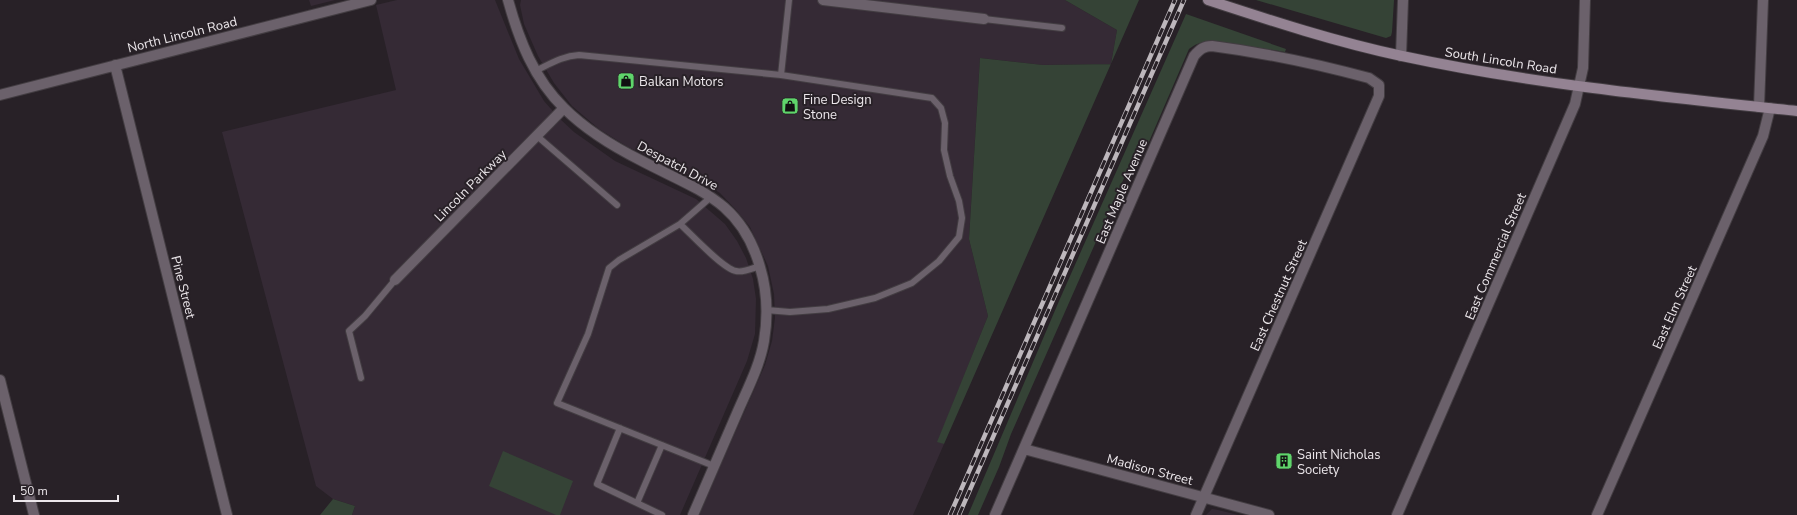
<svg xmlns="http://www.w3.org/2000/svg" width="1797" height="515" viewBox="0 0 1797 515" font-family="'Nunito Sans',sans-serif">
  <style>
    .built { fill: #352a35 }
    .green { fill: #354336 }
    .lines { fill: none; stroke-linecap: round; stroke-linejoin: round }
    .lane-casing { stroke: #433d42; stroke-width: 8 }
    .street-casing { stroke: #433d42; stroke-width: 12 }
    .secondary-casing { stroke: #433d42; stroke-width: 12 }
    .lane { stroke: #6b616b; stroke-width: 6 }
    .street { stroke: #6b616b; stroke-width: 10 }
    .secondary { stroke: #948393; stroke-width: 10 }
    .rail-casing { stroke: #bdb7bc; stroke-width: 4.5 }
    .rail { stroke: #282127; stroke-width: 3; stroke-dasharray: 9; stroke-linecap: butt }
    .labels { text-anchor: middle; stroke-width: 4; stroke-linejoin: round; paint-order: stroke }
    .street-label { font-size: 13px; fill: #ece7eb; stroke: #282127 }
    .poi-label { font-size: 13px; fill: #ece7eb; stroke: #282127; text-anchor: start }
  </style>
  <rect width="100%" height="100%" fill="#282127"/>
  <!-- built -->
  <path class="built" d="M309,0H335L311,6Z
    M397,0H495L519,59L544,101L559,118L574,132L615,161L696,199L725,224L737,241L746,258L753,279L756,299L755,334L747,361L680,515H352L355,506L333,499L316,486L222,132L396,90L376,5Z
    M521,0H1065L1117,30L1111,64L1043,65L980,58L969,239L988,316L938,441L944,444L913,515H699L765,365L772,341L775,318L774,294L768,266L750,227L737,211L720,193L698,179L628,147L599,129L572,106L554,83L538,56L524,24L520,5Z
    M1212,509L1218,510L1238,515H1206Z"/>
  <!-- green -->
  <path class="green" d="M1065,0H1139L944,444L937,442L988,316L969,239L980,58L1043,65L1111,64L1117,30Z
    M1256,0H1394L1392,32L1391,36L1386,38Z
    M1186,14L1286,49L1285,52L1216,41C1205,41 1198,42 1189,49L1148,144L1140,142L1011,434L999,467L978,515H968L1059,301Z
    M503,451L573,481L560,515H556L489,486Z
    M333,499L355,506L352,515H320Z"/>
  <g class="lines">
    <!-- lane casing -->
    <g class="lane-casing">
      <path id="lane" d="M984,19L1062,28
        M535,71C550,64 562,56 579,55L781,75L789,0
        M537,136L617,205
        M711,197L680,224C691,234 723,269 736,271C743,273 753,268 760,266
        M680,224L619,260L609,268L588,334L557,403L714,466
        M766,310L790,312L828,309L875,298L912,283L939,261L959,237L962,218L959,201L950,176L944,150L945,123L941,108L932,98L781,75
        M361,378L349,331L365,316L395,280
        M620,428L597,484L662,515
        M637,503L662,445"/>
    </g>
    <!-- street casing -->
    <g class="street-casing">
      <path id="street" d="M508,0C519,40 534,79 564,108C586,130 614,147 642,161C697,190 741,200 760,267C767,290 768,317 764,341C760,365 748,388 738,411C723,445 708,480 693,515
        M823,0L984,19
        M1401,56L1403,0
        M115,65L227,515
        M0,95L371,0
        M1759,107L1763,0
        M395,280L564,108
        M0,380L34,515
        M1024,449L1269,515
        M995,515L1194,56C1200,49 1204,46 1212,46C1266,53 1317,64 1369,78L1379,85V96L1196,515
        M1397,515L1575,104L1583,68L1585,0
        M1597,515L1763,136L1770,108"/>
    </g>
    <!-- secondary casing -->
    <g class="secondary-casing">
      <path id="secondary" d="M1208,0C1272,21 1336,42 1402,56C1532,84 1665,97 1797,111"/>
    </g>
    <!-- lane -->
    <use href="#lane" class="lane"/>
    <!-- street -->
    <use href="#street" class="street"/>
    <!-- secondary -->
    <use href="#secondary" class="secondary"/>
    <!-- rail casing -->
    <g class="rail-casing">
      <path id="rail" d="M950,515L1175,0
        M959,515L1184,0"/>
    </g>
    <!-- rail -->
    <use href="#rail" class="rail"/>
  </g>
  <!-- icons -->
  <defs>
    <g id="shop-square" transform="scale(0.9)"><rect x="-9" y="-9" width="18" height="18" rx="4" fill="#5fd56b" stroke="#282127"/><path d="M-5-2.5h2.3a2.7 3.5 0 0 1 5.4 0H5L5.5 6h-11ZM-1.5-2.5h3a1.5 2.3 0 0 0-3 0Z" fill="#111"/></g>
    <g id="building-square" transform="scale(0.9)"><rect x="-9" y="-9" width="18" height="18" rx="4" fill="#5fd56b" stroke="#282127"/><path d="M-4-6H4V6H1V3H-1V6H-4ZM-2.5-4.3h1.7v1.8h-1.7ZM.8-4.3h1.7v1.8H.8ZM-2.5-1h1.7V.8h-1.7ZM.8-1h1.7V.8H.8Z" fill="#111"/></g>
  </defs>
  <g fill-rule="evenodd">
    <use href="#shop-square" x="626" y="81"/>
    <use href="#shop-square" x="790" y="106"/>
    <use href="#building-square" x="1284" y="461"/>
  </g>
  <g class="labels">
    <!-- street labels -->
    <g class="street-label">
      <text transform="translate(182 34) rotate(-14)" y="5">North Lincoln Road</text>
      <text transform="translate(1501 60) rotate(9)" y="5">South Lincoln Road</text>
      <text transform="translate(678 165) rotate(28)" y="5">Despatch Drive</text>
      <text transform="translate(470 185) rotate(-45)" y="5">Lincoln Parkway</text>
      <text transform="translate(1121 191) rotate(-67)" y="5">East Maple Avenue</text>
      <text transform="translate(1495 256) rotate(-67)" y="5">East Commercial Street</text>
      <text transform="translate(184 287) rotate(76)" y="5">Pine Street</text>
      <text transform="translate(1278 295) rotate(-66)" y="5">East Chestnut Street</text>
      <text transform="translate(1674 307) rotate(-66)" y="5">East Elm Street</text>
      <text transform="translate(1150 469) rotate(15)" y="5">Madison Street</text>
    </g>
    <!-- poi labels -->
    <g class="poi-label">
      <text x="639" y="86">Balkan Motors</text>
      <text x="803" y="104">Fine Design<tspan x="803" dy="15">Stone</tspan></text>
      <text x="1297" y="459">Saint Nicholas<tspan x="1297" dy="15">Society</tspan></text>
    </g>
  </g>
  <!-- scale -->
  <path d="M14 495v6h104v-6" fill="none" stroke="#ece7eb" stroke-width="2"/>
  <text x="20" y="495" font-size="12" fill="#ece7eb" stroke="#282127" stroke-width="3" paint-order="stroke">50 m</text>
</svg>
